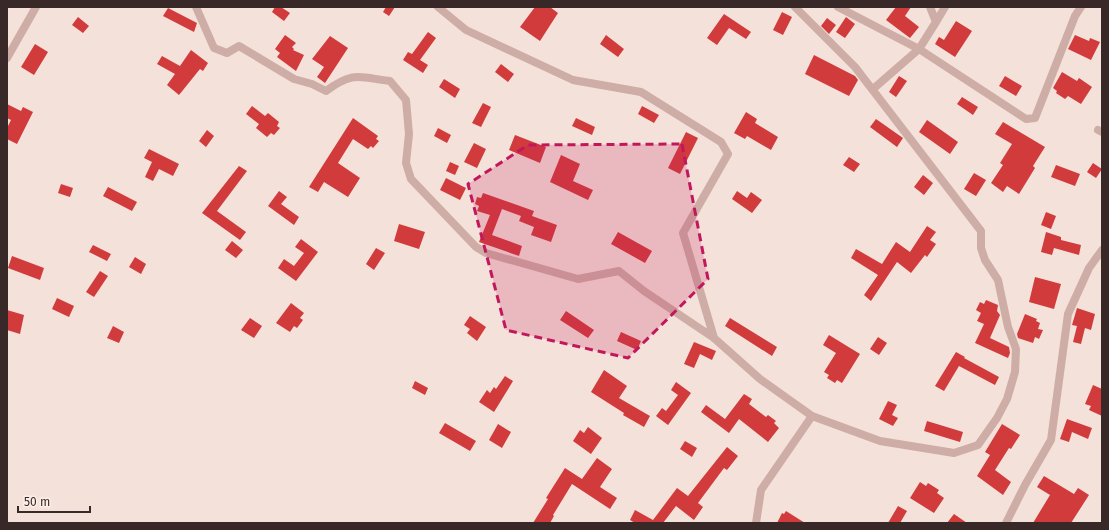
<svg xmlns="http://www.w3.org/2000/svg" width="1109" height="530" viewBox="0 0 1109 530" font-family="'Fira Sans',sans-serif">
  <style>
    .building { fill: #d13b3c }
    .lines { fill: none; stroke-linecap: round; stroke-linejoin: round }
    .street { stroke: #cdada5; stroke-width: 8 }
    .marked { fill: #c2185b; fill-opacity: 0.2; stroke: #c2185b; stroke-width: 3; stroke-dasharray: 8 5; stroke-linejoin: round }
  </style>
  <rect width="100%" height="100%" fill="#f4e1da"/>
  <!-- building -->
  <path class="building" d="M275,7H281L290,13L284,21L272,12Z
    M386,7H395L389,16L383,12Z
    M535,7H550L558,13L540,41L520,27Z
    M896,7H911L905,16L919,27L910,38L886,20Z
    M168,8L197,23L194,32L163,16Z
    M782,12L792,17L783,35L773,30Z
    M724,14L751,32L746,39L729,28L717,45L707,38Z
    M78,17L89,26L83,33L72,25Z
    M846,17L855,24L845,38L836,32Z
    M827,18L836,25L829,34L821,26Z
    M956,21L972,31L955,57L935,44L939,37L944,40Z
    M428,32L436,38L420,60L428,65L423,73L403,60L408,52L412,54Z
    M285,35L296,43L292,47L294,49L293,50L304,55L296,71L277,57L280,53L275,49Z
    M606,35L624,49L618,57L600,44Z
    M1075,35L1089,41L1090,38L1100,42L1091,60L1068,49Z
    M330,36L348,48L325,83L317,77L324,67L312,59Z
    M35,44L48,52L34,75L21,67Z
    M191,50L208,63L203,71L200,69L179,95L167,85L175,74L157,64L162,56L180,66Z
    M814,55L855,76L858,80L849,96L805,74Z
    M501,64L514,74L508,82L495,72Z
    M1062,72L1077,81L1079,78L1092,87L1081,104L1068,96L1065,99L1056,93L1057,91L1053,88Z
    M899,76L907,81L896,97L889,92Z
    M1005,76L1022,86L1016,96L999,86Z
    M444,79L460,89L455,98L439,87Z
    M962,97L978,107L973,115L957,104Z
    M483,103L491,107L481,127L472,123Z
    M7,104L21,111L23,107L33,112L17,144L7,139V128L11,120L7,118Z
    M252,106L265,116L268,113L279,122L277,126L280,128L274,135L271,133L267,137L256,128L259,124L246,114Z
    M642,106L659,115L654,123L638,114Z
    M746,112L757,119L755,123L778,137L771,150L747,136L745,139L734,133Z
    M353,118L378,136L376,139L379,141L373,148L371,146L368,149L353,139L338,163L360,178L348,197L324,182L318,192L309,187Z
    M576,118L595,127L592,135L572,126Z
    M876,119L903,138L897,147L870,127Z
    M927,120L958,142L950,154L919,132Z
    M1003,122L1045,147L1033,166L1035,168L1019,194L1007,186L1003,192L991,183L1003,165L1000,163L1012,144L995,134Z
    M438,128L451,135L447,143L434,136Z
    M207,130L214,136L206,147L199,141Z
    M686,132L698,138L680,174L668,168Z
    M515,135L546,147L540,163L509,150Z
    M474,143L486,149L477,168L464,162Z
    M149,149L179,164L173,176L159,169L153,181L145,177L152,162L144,158Z
    M561,155L580,164L573,181L593,190L588,200L550,182Z
    M849,157L860,164L854,172L843,165Z
    M450,162L459,166L455,175L446,171Z
    M1093,163L1102,169L1096,178L1087,172Z
    M1056,165L1080,174L1075,186L1051,177Z
    M239,166L247,171L217,211L246,232L240,240L202,213Z
    M974,173L986,180L976,196L964,189Z
    M923,175L933,183L924,195L914,187Z
    M446,178L466,188L460,200L440,190Z
    M61,184L73,188L70,197L58,193Z
    M108,187L137,202L132,211L103,196Z
    M279,191L287,197L281,204L299,217L294,225L268,206Z
    M737,191L747,198L751,192L762,200L752,213L732,199Z
    M483,193L534,211L532,216L557,225L551,242L531,235L534,227L519,221L521,216L502,209L492,235L522,246L519,256L479,242L490,215L477,211L479,206L475,204L477,197L481,198Z
    M1046,212L1056,216L1051,229L1041,225Z
    M399,224L425,232L419,249L394,241Z
    M927,226L936,232L930,240L936,244L927,257L925,255L911,273L897,262L871,301L864,295L878,275L851,258L856,249L882,264L896,242L910,252Z
    M618,232L652,251L645,263L611,244Z
    M1046,232L1061,237V240L1081,245L1079,255L1054,248L1052,255L1041,252Z
    M301,239L318,252L296,281L278,268L284,259L294,266L304,253L295,247Z
    M232,241L243,250L236,258L225,250Z
    M93,245L111,254L107,261L89,252Z
    M376,248L385,253L374,270L366,264Z
    M12,256L44,268L40,280L8,268Z
    M135,257L146,264L141,274L129,267Z
    M100,271L108,276L94,297L86,292Z
    M1035,277L1061,284L1054,309L1029,302Z
    M57,298L74,306L69,317L52,309Z
    M986,300L998,305L997,311L1000,315L990,338L1009,347L1010,353L1008,358L975,343L984,324L977,321L981,313L976,310L980,302L984,304Z
    M291,303L304,313L300,318L303,320L297,328L294,326L290,332L276,323Z
    M1077,308L1095,314L1091,330L1085,328L1081,344L1073,342L1077,326L1072,325Z
    M7,310L24,315L20,334L7,330Z
    M566,311L594,330L588,338L560,320Z
    M1025,314L1037,319L1036,321L1040,323L1038,329L1043,330L1039,339L1035,337L1033,343L1018,338L1017,334Z
    M470,316L486,327L477,341L467,333L470,329L464,325Z
    M250,318L262,326L254,338L241,330Z
    M730,318L777,347L772,356L725,326Z
    M113,326L124,332L119,343L107,338Z
    M621,332L641,341L637,350L617,341Z
    M829,335L860,354L842,383L837,380L835,383L827,378L829,375L824,372L836,353L823,345Z
    M878,337L887,343L879,355L870,349Z
    M694,342L716,351L712,360L700,354L694,368L684,364Z
    M956,352L965,357L964,358L999,377L995,385L959,366L944,391L935,386Z
    M604,370L627,386L619,398L650,416L644,427L623,415L624,413L591,392Z
    M505,376L513,381L494,412L479,402L487,390L490,393L494,387L496,389Z
    M415,381L428,388L425,395L412,388Z
    M676,382L691,393L668,425L656,416L662,408L666,411L678,395L671,390Z
    M1093,385L1102,389V416L1089,410L1091,406L1085,404Z
    M744,394L752,399L749,404L766,417L768,415L776,421L774,423L779,428L768,442L739,419L729,433L701,412L706,405L725,419Z
    M888,401L897,405L892,415L898,418L893,426L879,419Z
    M1067,419L1092,428L1088,439L1072,432L1069,442L1060,439Z
    M927,421L963,432L960,442L924,431Z
    M445,423L476,441L470,451L439,433Z
    M498,424L511,432L502,448L489,440Z
    M1002,424L1020,435L1011,449L1009,448L995,470L1011,482L1003,495L977,476L990,455L985,452Z
    M588,427L602,438L591,454L573,441L580,430L584,433Z
    M685,441L697,448L692,457L680,449Z
    M727,447L738,456L727,470L724,468L698,503L703,507L694,520L676,506L663,523H635L630,520L635,510L653,520L677,488L688,496Z
    M597,458L612,469L600,487L617,498L610,509L572,484L553,515L554,516L550,523H533L548,499L546,498L565,468L582,479Z
    M1044,476L1074,494L1078,488L1089,495L1071,523H1033L1050,495L1037,487Z
    M920,482L926,486L928,483L939,490L937,493L944,498L934,513L910,498Z
    M898,506L907,511L900,523H888Z
    M786,511L805,523H777L782,513L784,514Z
    M954,514L967,523H947Z"/>
  <g class="lines">
    <!-- street -->
    <path class="street" d="M196,7L214,48L227,53L239,46L294,79L312,84L326,91C353,71 358,77 390,81L406,100L409,134L406,163L411,179L476,247L486,253L578,279L619,271L644,291L714,338L760,379L812,416L880,441L954,453L978,445L997,418L1007,399L1015,372L1016,349L1008,327L998,280L985,260L981,248V231L855,67L795,7
      M438,7L466,30L573,80L641,92L721,142L728,154L683,233L714,338
      M838,7L919,49L1026,119L1035,118L1075,16L1081,7
      M936,22L945,7
      M7,58L36,7
      M873,89L919,49L936,22L930,7
      M1098,130L1102,132
      M756,523L761,490L812,416
      M1006,523L1025,485L1051,440L1068,314L1089,268L1102,250"/>
  </g>
  <!-- marked area -->
  <path class="marked" d="M682,144L708,279L628,358L506,330L468,184L528,145Z"/>
  <!-- border -->
  <rect width="1109" height="530" fill="none" stroke="#382827" stroke-width="16"/>
  <!-- scale -->
  <path d="M18 506v6h72v-6" fill="none" stroke="#382827" stroke-width="2"/>
  <text x="24" y="506" font-size="12" fill="#382827" stroke="#fbede7" stroke-width="3" paint-order="stroke">50 m</text>
</svg>
